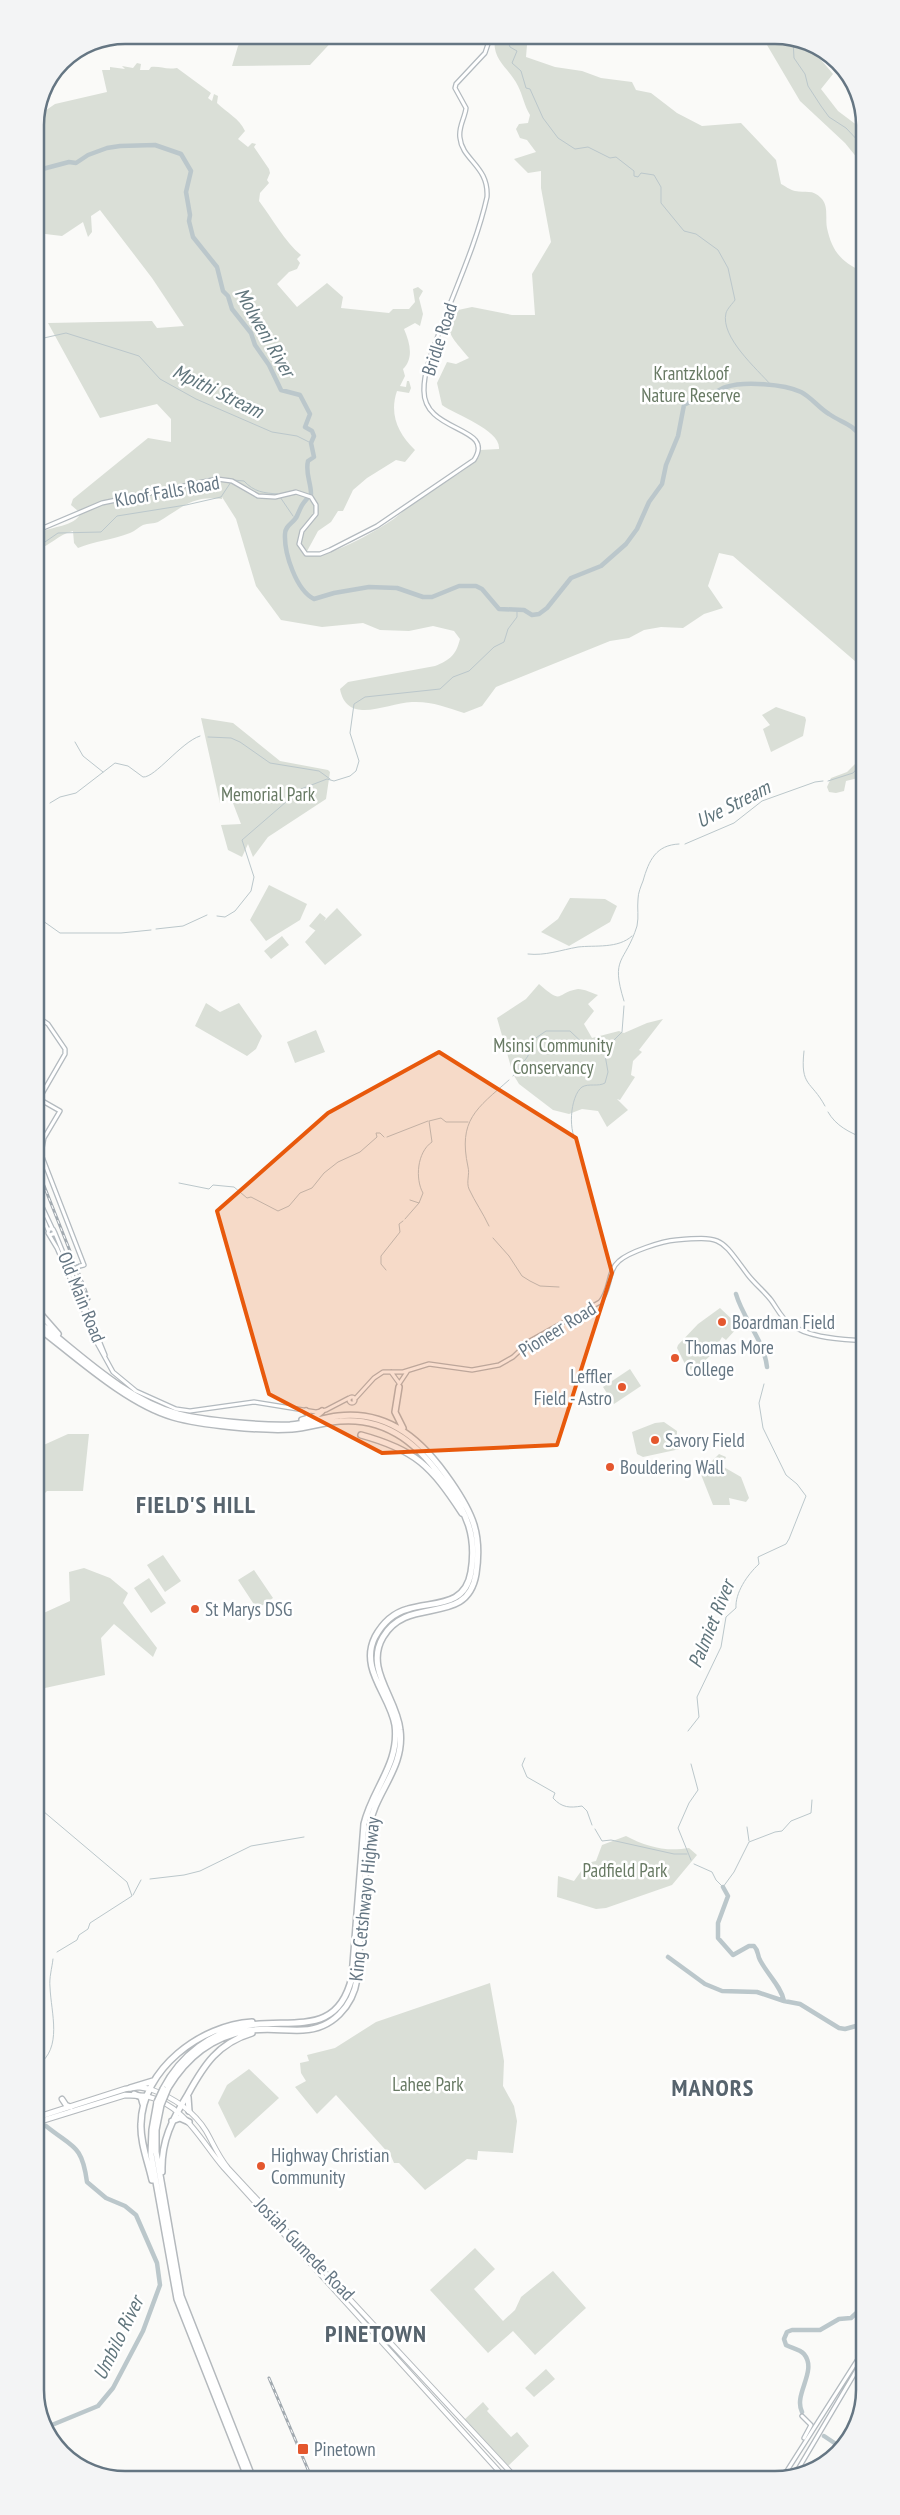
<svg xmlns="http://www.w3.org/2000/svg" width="900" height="2515" viewBox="0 0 900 2515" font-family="'PT Sans Narrow',sans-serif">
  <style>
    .green { fill: #dadfd7 }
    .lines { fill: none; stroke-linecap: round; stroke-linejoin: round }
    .stream { stroke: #bbc7cb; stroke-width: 1 }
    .river { stroke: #bbc7cb; stroke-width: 4.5 }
    .secondary-casing { stroke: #b3babf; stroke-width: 5.5 }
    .primary-casing { stroke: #b5babe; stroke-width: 6 }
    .trunk-casing { stroke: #b4b9bd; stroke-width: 7 }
    .motorway-casing { stroke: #b4b9bd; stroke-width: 8 }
    .secondary { stroke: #fff; stroke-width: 3 }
    .primary { stroke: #fff; stroke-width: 4 }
    .trunk { stroke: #fff; stroke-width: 4.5 }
    .motorway { stroke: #fff; stroke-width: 5 }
    .rail-casing { stroke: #a2aab0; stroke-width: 3 }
    .rail { stroke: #fff; stroke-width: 1; stroke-dasharray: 4; stroke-linecap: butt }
    .secondary-bridge-casing { stroke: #b3babf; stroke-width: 5.5; stroke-linecap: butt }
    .motorway-bridge-casing { stroke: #b4b9bd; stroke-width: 8; stroke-linecap: butt }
    .secondary-bridge { stroke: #fff; stroke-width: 3 }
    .motorway-bridge { stroke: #fff; stroke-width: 5 }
    .marked { fill: #e8590c; fill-opacity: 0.2; stroke: #e8590c; stroke-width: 4; stroke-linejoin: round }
    .poi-dot { fill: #e4572e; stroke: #fff; stroke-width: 2 }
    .labels { text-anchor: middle; stroke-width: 5; stroke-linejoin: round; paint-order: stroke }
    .street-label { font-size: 19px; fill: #657683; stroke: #fff }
    .park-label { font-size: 19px; fill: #687a64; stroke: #fff }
    .poi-label { font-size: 19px; fill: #657683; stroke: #fff; text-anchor: start }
    .water-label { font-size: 20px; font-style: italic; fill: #60757c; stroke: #fff }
    .district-label { font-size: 24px; font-weight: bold; letter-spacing: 1px; fill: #57646e; stroke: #fff }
    .rim { fill: none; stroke: #657683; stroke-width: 2.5 }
  </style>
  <rect width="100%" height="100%" fill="#fafaf8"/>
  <!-- green -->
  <path class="green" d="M246,35H338L310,65L232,66L238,46Z
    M495,35H524L527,45L526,57L555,67L582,71L601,78L632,82L636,90L651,93L677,113L702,126L741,123L776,160L781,184C785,186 790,190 795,191C805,193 813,189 821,198C829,206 825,217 827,228C832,251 841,262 862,271L863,668L733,556L719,553L708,586L723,608L704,614L683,628L661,627L644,630L629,638L610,641L496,687L482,706L464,713C446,707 431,701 412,702C387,703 347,726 340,689L348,682L435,666C450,660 456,655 460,639L454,631L433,626L409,631L380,630L363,623L322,627L281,620L256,586L236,519L222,497V499C192,495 182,508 158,522C154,524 148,523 143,525C139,527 135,531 130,533C113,540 94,541 78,548L74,543L73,531C57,535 52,545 36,550V534C48,527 71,527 79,516L78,511L71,505L73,499L148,438L171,442V419L157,404L100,418L48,323L152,321L157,328L184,326L152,278L100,210L91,216L92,232L88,237L83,222L62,236L37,233L38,236H35L36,117L55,104L107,92L102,70H110V67L125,69L122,66L133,68L137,63L141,64L140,70H149L151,67C161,66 165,70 177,68L211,93L208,98L212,101L214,94L218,96L217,103C227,113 239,118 245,131L238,139L248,147L252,143L256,144L254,147L269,169L270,173L267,180L269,183L260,193L259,201C272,218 285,242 301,255L297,259L300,263L297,269L289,272L277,284L297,307L327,283L343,297L341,308L389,313L393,309H409L415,302L413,289L418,287L423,291L419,298L423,314L420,326L415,323L404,329C410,343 414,358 403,369L405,376L400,386L406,387L407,381H409L411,388L409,393L397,391C389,414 398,434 415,450L405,462L396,460L367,478L353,490L343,511H338L331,522L318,531L305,555C324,562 378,530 395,518C404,511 412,503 422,496C441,483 463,474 479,457L480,450L499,449C501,430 456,415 442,405L437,383L447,362L456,364L469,358C457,343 443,332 449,312L472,307L512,315H535L532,274L551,242L541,188V171L528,173L514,159L536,152L527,140L520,138L516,129L519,124L528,123L530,115C524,105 523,96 518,86C508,66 491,61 495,35Z
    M770,35C799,35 816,53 833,74L821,89L838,111L862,129V164L845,143L800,101L767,45Z
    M776,707L805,717L806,720L803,736L771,752L763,729L770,725L762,715Z
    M201,718L233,723L280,761L328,770L330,772L326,799L268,837L253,857L248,844L242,857L228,850L221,825L241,824L231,798L220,803Z
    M863,756V766L858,778L846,781L844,791L836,793L829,792L827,787L831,778L847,772Z
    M269,885L307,904L300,920L266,941L250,920Z
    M570,898L605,899L617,906L610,922L569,946L541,932L558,919Z
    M337,908L362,935L325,965L305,942L323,922L316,931L309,926L320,913L326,918L324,921Z
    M282,936L289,945L271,959L264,951Z
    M539,984C564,1006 555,993 578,989C584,989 592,993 598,995L588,1004L594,1011L584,1024L592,1038L619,1031L624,1033L647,1023L663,1019L639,1050L642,1052L633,1061L631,1075L635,1077L620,1100L617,1099L628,1110L607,1127L598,1111L582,1109L569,1114L553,1110L519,1084L513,1074L497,1018L526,999Z
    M206,1003L220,1012L239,1003L262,1036L256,1049L247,1056L195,1026Z
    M316,1030L325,1052L295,1063L287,1042Z
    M720,1308L739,1326L726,1340L722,1337L713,1353L693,1372L685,1364L677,1348L678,1345L698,1324Z
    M630,1369L641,1386L614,1404L603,1387Z
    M664,1422L677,1431V1439L680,1449L643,1457L637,1454L632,1432L655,1423Z
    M68,1434H89L83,1491H47L37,1501V1448Z
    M719,1454L726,1457L722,1466L741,1477L749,1498L746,1502L729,1498L730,1505H713L698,1467L711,1462Z
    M163,1555L181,1581L165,1592L147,1565Z
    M84,1568L110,1578L128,1593L123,1603L157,1648L153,1657L114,1624L101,1638L105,1675L45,1688L37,1649V1616L70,1601L69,1572Z
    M254,1570L273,1598L257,1609L238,1580Z
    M149,1578L166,1603L151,1613L134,1588Z
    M626,1836C647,1847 666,1852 689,1848L697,1855L672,1885L606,1908L596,1909L557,1897L558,1876L574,1881L587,1863L596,1861L602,1845Z
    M490,1983L504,2061L503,2086L514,2106L517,2121L513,2153L478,2151L477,2160L467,2159L425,2190L399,2163H394L391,2156L336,2095L317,2114L295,2087L306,2081L301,2073L300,2063L309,2061L307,2055L335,2048L376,2022Z
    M249,2069L279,2098L235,2138L218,2103L227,2085Z
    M475,2248L495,2269L474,2289L503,2321L515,2310L521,2297L553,2271L586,2308L535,2355L513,2331L488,2353L430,2290Z
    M546,2369L555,2379L534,2397L525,2388Z
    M483,2402L489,2409L487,2411L511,2437L517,2432L529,2446L507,2467L464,2420Z"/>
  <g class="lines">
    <!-- stream -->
    <path class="stream" d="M505,35L510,47L517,51L512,63L521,71L526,88L530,89L543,118L558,138L575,149L588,147L610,158L616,157L634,171V176L638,177L641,173L654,175L661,187V203L670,214L684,231L696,234L718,250L728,268L735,300C733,303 727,309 726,313C720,337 757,369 771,385
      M793,40L794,58L805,74L808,86L821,106L829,117L846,128L862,145
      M35,340L66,333L139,356L160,379L196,399L272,432L297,436L311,443
      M233,480L244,481C254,492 264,493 278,494L293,516
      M36,545L42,544L58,533L101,532L117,516L186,505L221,497L231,482
      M208,737L231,738L240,742L270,763L319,771L330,779
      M75,742L83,756L103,772
      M828,781L853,773L863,762
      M50,803L60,797L76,793L115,763L128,766L143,777C155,778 181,742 200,736
      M685,844L734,823L762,801L815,782L823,781
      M36,916L60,933H121L151,930
      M217,916L225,917L235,911L251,891L254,877L242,840L301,789L327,779L334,781L350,776L356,771L359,761L350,733L354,704L365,697L440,689L453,677L469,671L494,647L504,642L508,629L517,617V610
      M156,929L183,926L207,915
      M528,954C545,956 561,950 578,947C595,945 618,949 632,936
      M624,1001C610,956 625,964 637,926C639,916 637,909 638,899C638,893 641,886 643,881C649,860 656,845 679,844
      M804,1051C800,1087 811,1080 825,1106
      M513,1076L528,1056L530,1042L546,1031H570L589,1049L608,1045
      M828,1112C836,1126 849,1132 863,1138
      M387,1137L428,1121
      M579,1145C567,1134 570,1096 582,1087C589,1083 598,1087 605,1083L608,1072L605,1055L610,1044L622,1032L624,1006
      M179,1183L209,1189L213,1185L234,1187L247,1198L251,1197L278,1211L289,1206L300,1193L312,1188L324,1173L338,1162L360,1152L377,1137L376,1133H380L384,1137
      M410,1200L419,1203L423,1193C415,1179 417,1152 432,1142L429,1121L441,1118L446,1122H468
      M405,1219L419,1203
      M489,1226C483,1213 475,1202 469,1189C466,1182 470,1174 468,1167C458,1120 476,1109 509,1080
      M493,1238L509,1256L522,1276L530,1281L540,1286L559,1287
      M386,1270L381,1264V1256L400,1232L399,1224L403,1221
      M688,1731L699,1717L697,1697L721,1647L726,1617L736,1608C735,1593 747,1575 759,1564L758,1557L786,1544L789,1539L806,1496L797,1484L786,1475L763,1428L759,1403L764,1384
      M525,1758L522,1765L527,1777L555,1793L553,1798C562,1808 570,1808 582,1806L587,1811L592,1825
      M37,1806L127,1882L132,1896L90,1923L88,1929L79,1935L77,1940L57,1952
      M747,1827L749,1841
      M595,1829L602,1841L611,1840L674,1854H687
      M691,1860L678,1828L689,1803L698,1790L691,1764
      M694,1864L712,1872L716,1880L723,1887L734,1872L749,1842L775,1832L782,1831L791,1821L811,1813L812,1800
      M150,1879L184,1875L200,1871L251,1846L304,1837
      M133,1895L141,1880
      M38,2065C63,2048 51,2013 50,1987C49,1978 52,1968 53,1959
      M38,2066L42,2113
      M44,2125L46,2126"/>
    <!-- river -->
    <path class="river" d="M35,171L69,162L76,163L88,155L107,148L120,146L155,145L181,154L191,171L186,192L190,215L189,221L193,237L217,267L223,291L228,296L232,309L251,333L255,345L269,365L281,390L300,395L310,414L305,427L312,431L314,436L311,443L314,457L308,461C305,473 311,482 311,494C302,505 303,502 297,516C294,523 285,525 285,534C284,553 296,590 314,599L334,593L369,587L397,588L423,597H432L459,586H476L482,589L499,609L524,610L532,615L539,614L547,608L571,578L601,566L626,544L637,529L649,502L662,484L666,465L678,436L684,405C690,401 695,402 702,400C710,397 717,390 726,387C744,381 784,384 801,392C811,397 819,408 829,414C842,423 852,423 862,438
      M736,1294C743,1319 764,1340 767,1367
      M723,1887L728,1896L718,1923V1938L733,1955L749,1946H754C759,1951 757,1955 760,1960C767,1974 781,1986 784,2001L800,2004L839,2028L845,2029L856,2026L865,2032
      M668,1957L705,1984L722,1991L757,1992L784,2001
      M46,2126C73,2148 82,2144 87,2182L106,2198L125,2206L136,2215L157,2263L160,2285L143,2331L113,2388L98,2406L47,2427
      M802,2412C793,2394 818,2371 804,2354C800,2349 791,2348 786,2345L784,2339L787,2332L792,2330H820L839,2319L851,2318L865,2305
      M824,2436L842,2448"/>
    <!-- secondary casing -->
    <g class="secondary-casing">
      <path id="secondary" d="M36,531L102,503L217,479L232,481L258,496L275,497L296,492L311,497L316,505V514L302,531L299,544L306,554H320L330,550L377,526L474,460C497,425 422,434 424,389C424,369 434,348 440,330C456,287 477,242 487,197C489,166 462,160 460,138C458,127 465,118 466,108L455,88L456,84L485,53L491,35
        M36,1016L48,1024L65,1049V1054L39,1099L60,1111L44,1138L41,1154L84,1265L80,1266
        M37,1196L52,1228
        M37,1204L48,1230
        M55,1233L105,1355
        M50,1235L55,1233L53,1229H49L48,1233L57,1248L84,1311L86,1323L113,1372L136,1391L176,1409L190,1411L254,1402L316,1412L326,1410L349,1398
        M391,1372L399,1383
        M399,1384L407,1372
        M349 1400a3 3 0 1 1 6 0a3 3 0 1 1-6 0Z
        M354,1400L374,1378L383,1372H403L429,1364L472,1370L499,1365L513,1357L530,1341L600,1302C611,1290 607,1271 619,1261C629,1252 662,1241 676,1240C724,1236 720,1238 748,1275C755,1284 764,1291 771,1300C777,1308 781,1318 790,1324C808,1338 841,1339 864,1341
        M802,2416L811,2425L804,2438
        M797,2471L865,2356
        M783,2477L865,2348"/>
    </g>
    <!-- primary casing -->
    <g class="primary-casing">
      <path id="primary" d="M150,2089C172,2097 193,2110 206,2131C213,2143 218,2156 228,2168L516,2478
        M146,2096C185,2105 200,2140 224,2168L505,2478"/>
    </g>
    <!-- trunk casing -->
    <g class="trunk-casing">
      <path id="trunk" d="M62,2099L66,2105L71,2107
        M38,2117L125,2089L139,2087L150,2089
        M38,2122L125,2095L146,2096
        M795,2477L797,2470"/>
    </g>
    <!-- motorway casing -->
    <g class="motorway-casing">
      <path id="motorway" d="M37,1310L58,1334
        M37,1321C80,1354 124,1399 178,1414C205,1421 262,1426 290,1425C306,1424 322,1418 338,1416C390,1410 424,1442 451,1482C473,1514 482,1534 476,1574C467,1628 408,1594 383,1637C364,1669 397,1698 400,1730C405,1768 375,1792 369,1827L357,1979C353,2006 332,2029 303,2030C284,2031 265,2027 246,2031C212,2037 186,2058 168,2088
        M37,1327C75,1356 127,1404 173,1417C201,1425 262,1431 292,1429C308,1428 323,1422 340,1421C389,1417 421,1447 447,1485C467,1514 477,1536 471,1572C465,1608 433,1601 408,1609C393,1613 382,1624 375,1637C359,1669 390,1695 395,1725C400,1764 372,1789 364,1824L352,1977C338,2036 295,2019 250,2025C212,2031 180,2056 163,2089
        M399,1387L395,1412L403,1428
        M306,1411L309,1415L307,1419
        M302,1420L316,1416L322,1411
        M361,1435C416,1450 431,1466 462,1513
        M130,2088L153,2081
        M134,2094L141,2097L143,2104
        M188,2097L189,2111
        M157,2102L152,2130L151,2154L177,2299L248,2479
        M161,2105L156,2130V2152L181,2296L253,2479
        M172,2121L180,2118L189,2122
        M162,2172C161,2141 172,2120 188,2094C204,2065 218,2043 252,2033
        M152,2180C148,2162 140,2142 141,2124C142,2069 201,2025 252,2022"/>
    </g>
    <!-- secondary -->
    <use href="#secondary" class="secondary"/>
    <!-- primary -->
    <use href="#primary" class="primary"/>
    <!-- trunk -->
    <use href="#trunk" class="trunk"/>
    <!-- motorway -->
    <use href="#motorway" class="motorway"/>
    <!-- rail casing -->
    <g class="rail-casing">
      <path id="rail" d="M37,1168L89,1299
        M269,2378L312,2479"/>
    </g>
    <!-- rail -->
    <use href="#rail" class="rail"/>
    <!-- secondary-bridge casing -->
    <g class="secondary-bridge-casing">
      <path id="secondary-bridge" d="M74,1269L80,1266"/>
    </g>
    <!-- motorway-bridge casing -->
    <g class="motorway-bridge-casing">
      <path id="motorway-bridge" d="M157,2102L163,2089
        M161,2105L168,2088"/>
    </g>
    <!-- secondary-bridge -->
    <use href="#secondary-bridge" class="secondary-bridge"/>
    <!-- motorway-bridge -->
    <use href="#motorway-bridge" class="motorway-bridge"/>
  </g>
  <!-- marked area -->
  <path class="marked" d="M439,1052L576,1138L612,1273L557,1445L382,1453L269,1394L217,1211L328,1113Z"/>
  <!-- markers -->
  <g class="poi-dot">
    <circle cx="722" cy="1322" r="5"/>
    <circle cx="675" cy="1358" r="5"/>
    <circle cx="622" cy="1387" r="5"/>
    <circle cx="655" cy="1440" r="5"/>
    <circle cx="610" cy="1467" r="5"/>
    <circle cx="195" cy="1609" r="5"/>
    <circle cx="261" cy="2166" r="5"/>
    <rect x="297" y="2443" width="12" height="12" rx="2.5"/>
  </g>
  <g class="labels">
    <!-- street labels -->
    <g class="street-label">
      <text transform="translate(439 339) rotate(-72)" y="7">Bridle Road</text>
      <text transform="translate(167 491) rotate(-10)" y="7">Kloof Falls Road</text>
      <text transform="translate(82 1297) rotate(68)" y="7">Old Main Road</text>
      <text transform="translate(557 1329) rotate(-32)" y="7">Pioneer Road</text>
      <text transform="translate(364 1899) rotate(-84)" y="7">King Cetshwayo Highway</text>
      <text transform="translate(305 2249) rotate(46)" y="7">Josiah Gumede Road</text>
    </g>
    <!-- park labels -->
    <g class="park-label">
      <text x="691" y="380">Krantzkloof<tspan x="691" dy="22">Nature Reserve</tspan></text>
      <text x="268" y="801">Memorial Park</text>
      <text x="553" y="1052">Msinsi Community<tspan x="553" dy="22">Conservancy</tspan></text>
      <text x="625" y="1877">Padfield Park</text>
      <text x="428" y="2091">Lahee Park</text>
    </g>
    <!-- poi labels -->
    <g class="poi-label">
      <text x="732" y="1329">Boardman Field</text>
      <text x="685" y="1354">Thomas More<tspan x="685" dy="22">College</tspan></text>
      <text x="612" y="1383" text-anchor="end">Leffler<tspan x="612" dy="22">Field - Astro</tspan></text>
      <text x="665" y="1447">Savory Field</text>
      <text x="620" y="1474">Bouldering Wall</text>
      <text x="205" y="1616">St Marys DSG</text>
      <text x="271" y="2162">Highway Christian<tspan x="271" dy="22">Community</tspan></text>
      <text x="314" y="2456">Pinetown</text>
    </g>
    <!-- water labels -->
    <g class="water-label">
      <text transform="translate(265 332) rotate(60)" y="7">Molweni River</text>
      <text transform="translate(218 391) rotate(26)" y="7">Mpithi Stream</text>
      <text transform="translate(733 804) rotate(-27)" y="7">Uve Stream</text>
      <text transform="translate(711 1624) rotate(-68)" y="7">Palmiet River</text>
      <text transform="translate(118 2338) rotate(-64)" y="7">Umbilo River</text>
    </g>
    <!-- district labels -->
    <g class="district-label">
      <text x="196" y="1513">FIELD'S HILL</text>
      <text x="713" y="2096">MANORS</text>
      <text x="376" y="2342">PINETOWN</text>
    </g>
  </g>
  <!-- crop -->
  <path d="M0 0H900V2515H0ZM125 44H775A81 81 0 0 1 856 125V2390A81 81 0 0 1 775 2471H125A81 81 0 0 1 44 2390V125A81 81 0 0 1 125 44Z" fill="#f3f4f5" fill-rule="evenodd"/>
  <path class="rim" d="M125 44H775A81 81 0 0 1 856 125V2390A81 81 0 0 1 775 2471H125A81 81 0 0 1 44 2390V125A81 81 0 0 1 125 44Z"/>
</svg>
